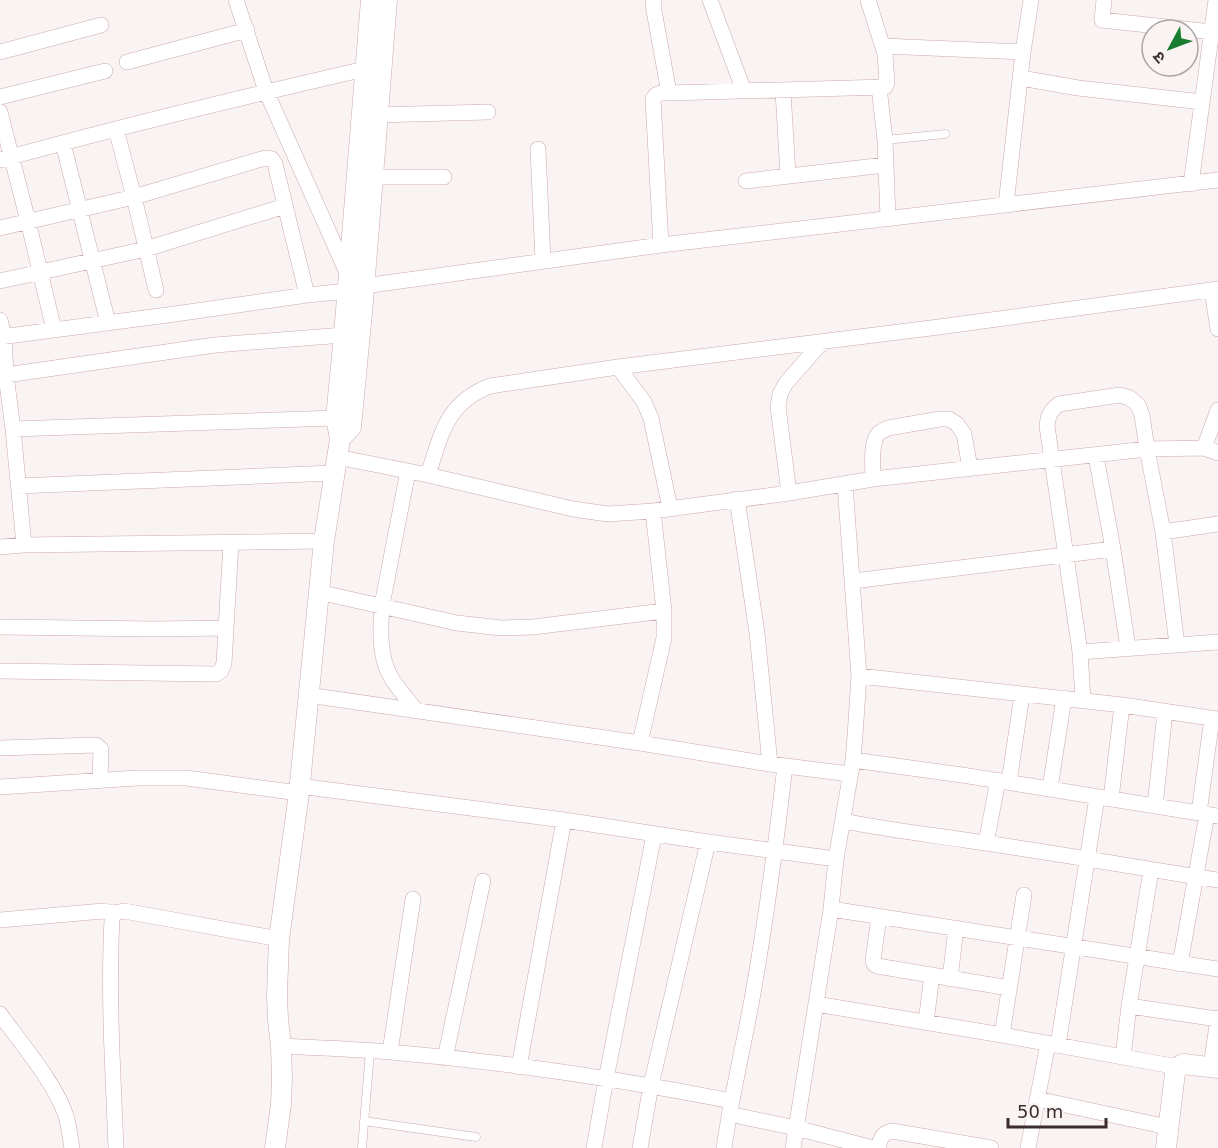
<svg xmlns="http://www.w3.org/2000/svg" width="1218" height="1148" viewBox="0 0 1218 1148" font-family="'DejaVu Sans','Noto Sans Devanagari',sans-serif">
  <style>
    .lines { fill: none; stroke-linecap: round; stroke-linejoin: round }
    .service-casing { stroke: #cca9ac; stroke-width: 9 }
    .minor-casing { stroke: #cca9ac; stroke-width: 16 }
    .tertiary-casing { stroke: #cca9ac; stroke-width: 21 }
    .service { stroke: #fff; stroke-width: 8 }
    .minor { stroke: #fff; stroke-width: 15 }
    .tertiary { stroke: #fff; stroke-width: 20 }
  </style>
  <rect width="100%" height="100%" fill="#faf3f3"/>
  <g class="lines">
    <!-- service casing -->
    <g class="service-casing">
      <path id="service" d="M885,140L945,134
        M364,1121L476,1137
        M362,1148L370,1051"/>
    </g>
    <!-- minor casing -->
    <g class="minor-casing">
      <path id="minor" d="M236,0L266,91L348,275
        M654,0L653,5L669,93
        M710,0L744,91
        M1104,0L1102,20L1212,32
        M883,46L1023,52
        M0,52L101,25
        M127,62L247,30
        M1021,78L1078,88L1202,102
        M879,87L885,140L888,218
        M783,91L788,175
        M0,97L105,71
        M0,112L28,221L54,330
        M377,115L488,112
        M116,129L134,197L156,290
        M63,143L108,323
        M538,149L543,261
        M0,160C121,126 243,97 365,69
        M372,177H444
        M746,181L885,165
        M1191,184L1216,0
        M1006,205L1023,52L1031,0
        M0,228L134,197L265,158L272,159L275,164L307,295
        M661,245L653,99C656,92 662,93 669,93L885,87L887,83L885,54L868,0
        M0,281L146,249L285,206
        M364,286L661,245L1218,180
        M1212,290L1218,329
        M0,320L4,336L6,375L13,429L336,418
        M0,337L175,314L307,295L348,291
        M618,367L644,402L651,418L670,508
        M6,375L215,345L344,335
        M13,429L24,545
        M1204,448L1218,410
        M1096,456L1113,549L1128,648
        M337,457L428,475L573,509L608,514L653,511L789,493L873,479L1147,449L1204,448L1218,453
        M408,471L382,605C380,629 379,659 392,679C399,690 408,700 415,709
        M428,475C441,435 446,403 490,386L618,367L939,327L1218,289
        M873,479C873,467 870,442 879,433C881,431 885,430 888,428L940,419H949L957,424L964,434L970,468
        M18,486L334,473
        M789,493L778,407L780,394L786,383L822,342
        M737,499L757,633L770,764
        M1163,532L1218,524
        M0,547L24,545L324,541
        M853,581L1113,549
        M318,592L457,623L501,628L533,627L664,611
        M0,627L154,629L226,628
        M1080,652L1218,642
        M0,671L216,674L221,671L224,663L231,543
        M859,676L1122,705L1218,719
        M308,695L640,743L770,764L850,774
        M1083,700L1080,652L1047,426C1048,415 1051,410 1059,404L1120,395L1130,398L1138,405L1142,415L1147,449L1163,532L1177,645
        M640,743L664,638V611L653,511
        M0,748L96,745L101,749L100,780
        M853,760L962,775L1218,816
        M1009,782L1022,695
        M299,786L564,820L708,842L836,859
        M0,787L137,778H186L299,793
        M1050,788L1064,698
        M1111,799L1122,705
        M1155,806L1165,712
        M1199,813L1212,718
        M843,821C884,829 924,834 965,840C1049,852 1134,867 1218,880
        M986,843L998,780
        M831,909L1218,969
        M114,913L112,919C108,996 113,1072 116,1148
        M879,917L873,960L874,964L877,966L1009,988
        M0,920L103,911L114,913L124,911L279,939
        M1180,964L1207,814
        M950,979L956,928
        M816,1004L1002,1035L1178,1067
        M1129,1006L1218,1019
        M0,1014C20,1042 56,1084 66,1116C69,1126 70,1137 72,1148
        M926,1022L932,975
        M1002,1035L1024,895
        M1058,1045L1097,797
        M281,1046C318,1048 355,1049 391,1052C505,1062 619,1079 732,1101
        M390,1052L413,899
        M1123,1057L1129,1006L1151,870
        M445,1058L483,881
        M519,1067L564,820
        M1211,1067L1218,1018
        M1037,1099L1168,1127
        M729,1114L796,1128L873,1148
        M594,1148L606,1079L654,835
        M640,1148L651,1085L708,842
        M724,1148C731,1098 743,1049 752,999C766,921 776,844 785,766
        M793,1148L831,909L836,859L853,760L855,736L859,676L845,484
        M878,1148C881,1138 881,1134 892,1131L991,1148
        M1028,1148L1048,1043"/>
    </g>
    <!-- tertiary casing -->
    <g class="tertiary-casing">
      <path id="tertiary" d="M340,439L351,427L363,302L387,0
        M275,1148L281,1104L282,1079L281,1046L278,1020L277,995L279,939L299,793L324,541L340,439L336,418L344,335L371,0
        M1166,1148L1175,1073L1178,1067L1183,1064L1218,1068"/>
    </g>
    <!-- service -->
    <use href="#service" class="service"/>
    <!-- minor -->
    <use href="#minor" class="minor"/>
    <!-- tertiary -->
    <use href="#tertiary" class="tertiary"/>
  </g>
  <!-- north arrow -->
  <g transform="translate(1170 48) rotate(229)"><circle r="28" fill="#faf3f3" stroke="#aea4a4" stroke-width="1.5"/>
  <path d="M0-4.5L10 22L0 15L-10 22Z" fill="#187d30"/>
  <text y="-9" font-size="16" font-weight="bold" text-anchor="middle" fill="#3b2d2e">उ</text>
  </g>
  <!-- scale -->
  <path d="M1008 1118v9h98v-9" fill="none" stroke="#3b2d2e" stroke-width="3"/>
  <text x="1017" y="1118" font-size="18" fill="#3b2d2e" stroke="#faf3f3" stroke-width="4.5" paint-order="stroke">50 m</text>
</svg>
